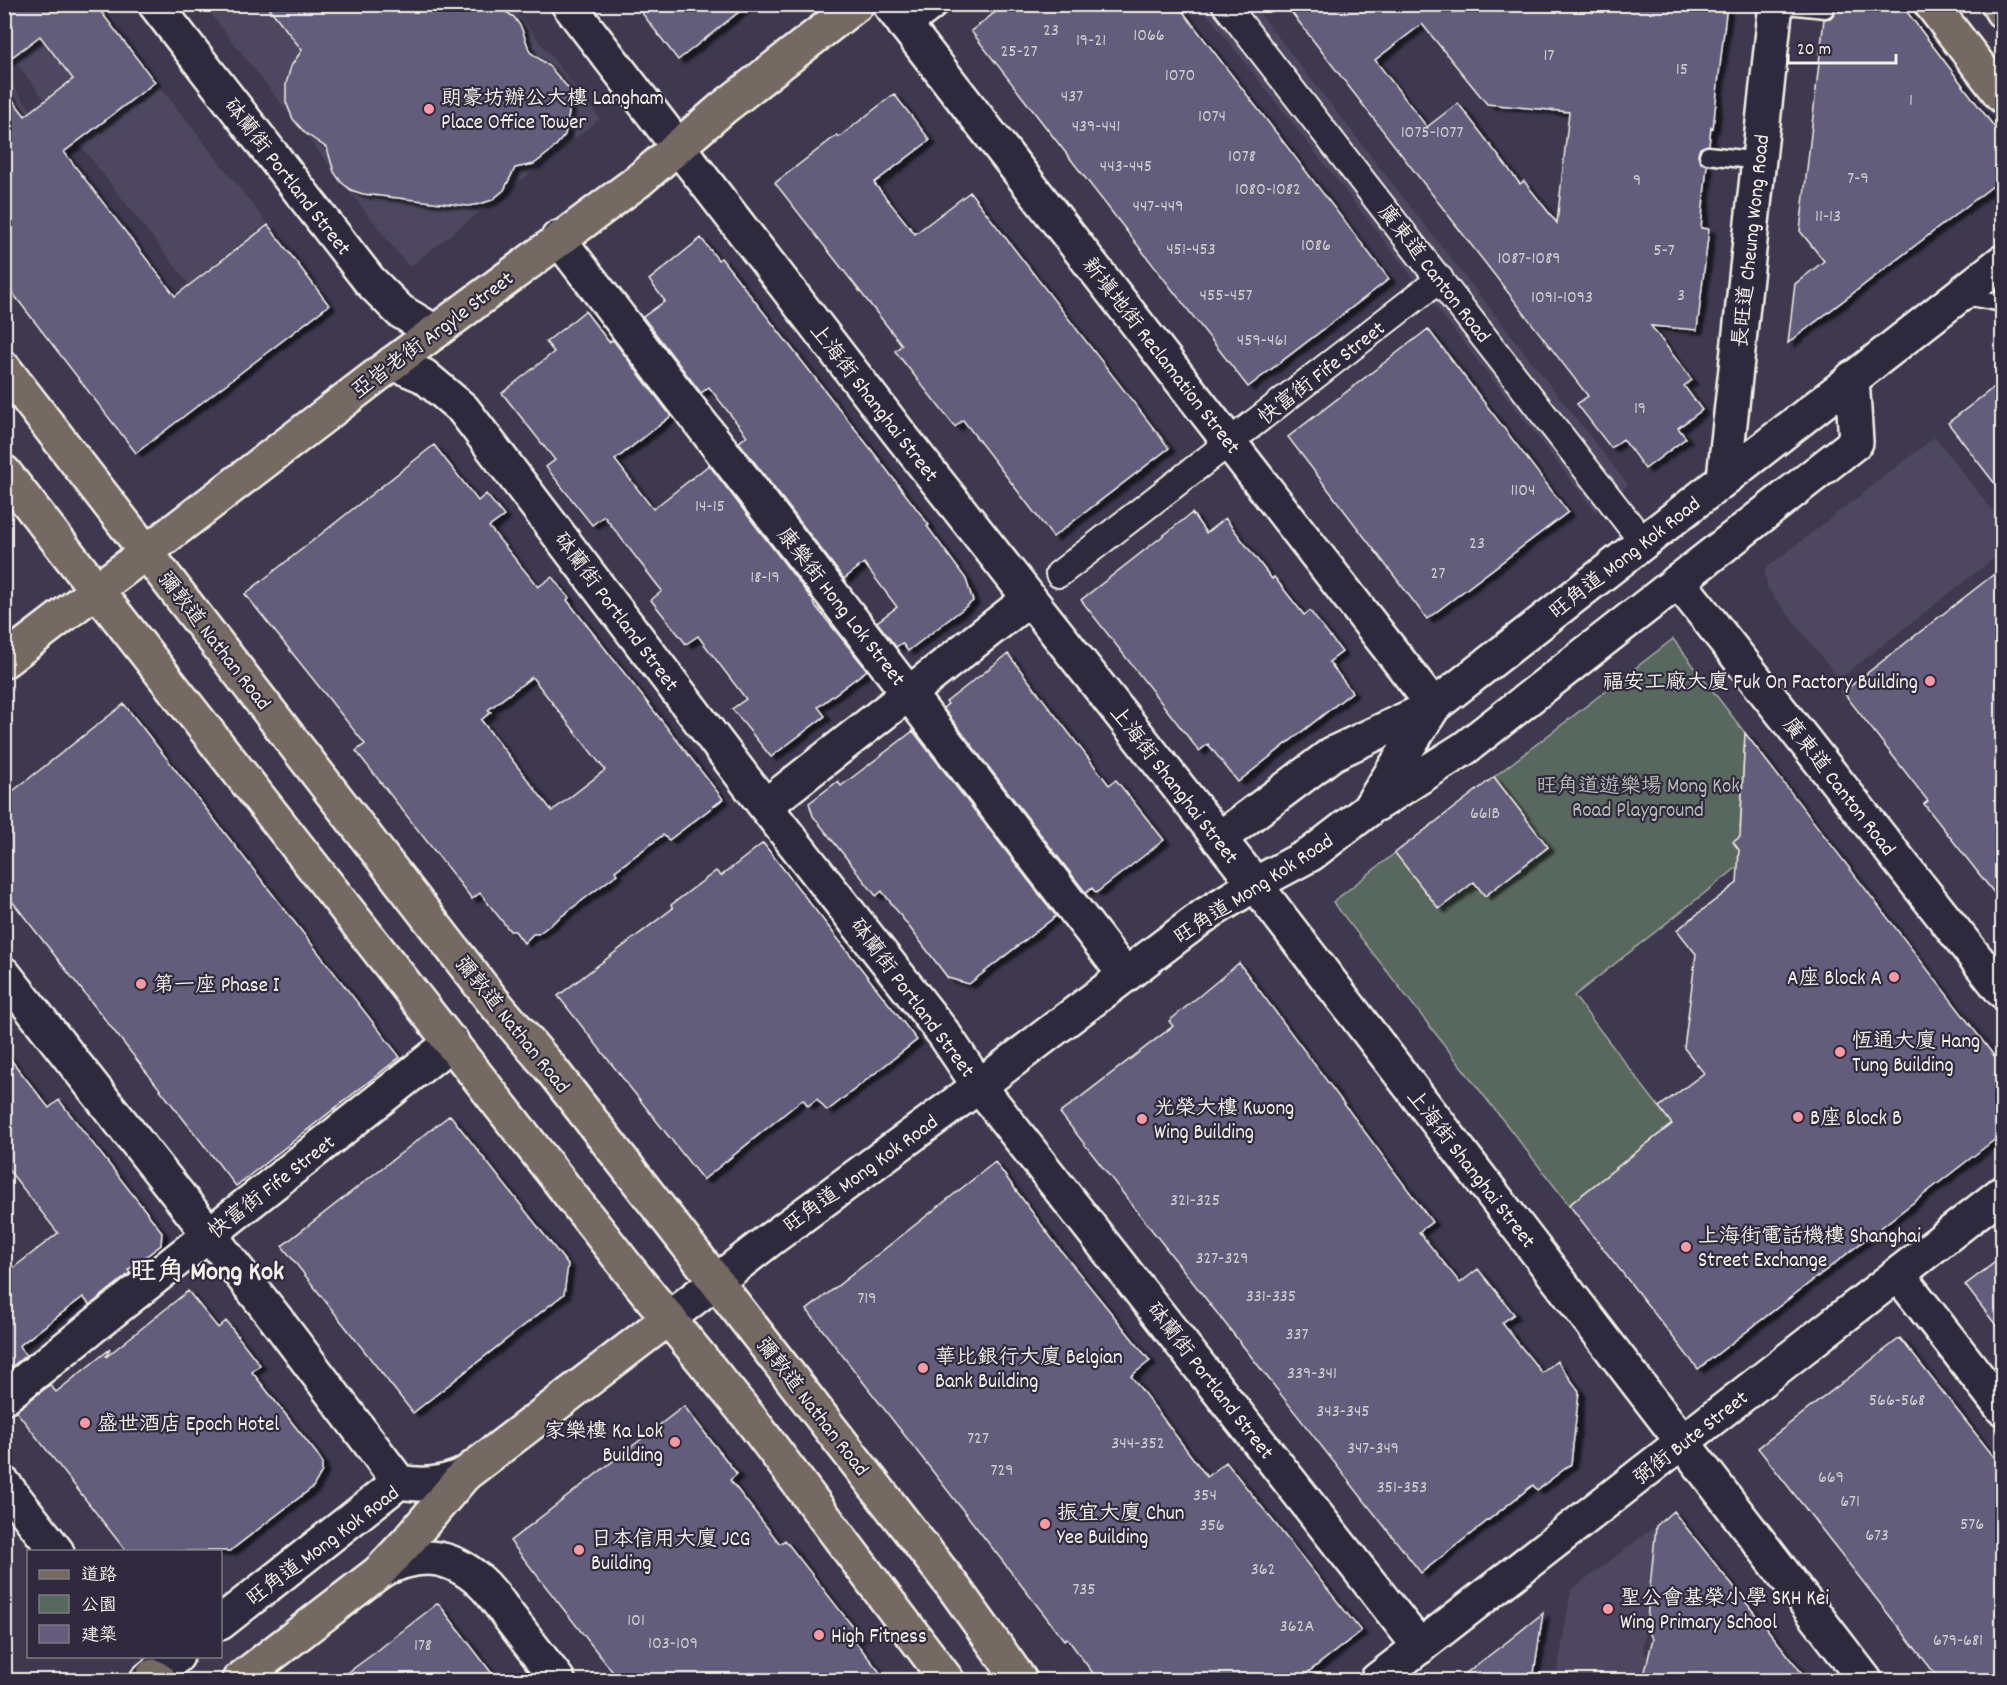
<svg xmlns="http://www.w3.org/2000/svg" width="2007" height="1685" viewBox="0 0 2007 1685" font-family="Dekko,'LXGW WenKai TC',sans-serif">
  <style>
    .built { fill: #4d4760 }
    .green { fill: #58685f; stroke: #a6aca4; stroke-width: 1.5 }
    .building { fill: #635d7b; stroke: #f4f1e8; stroke-width: 1.5; fill-rule: evenodd; filter: url(#shadow) }
    .lines { fill: none; stroke-linecap: round; stroke-linejoin: round }
    .service-casing { stroke: #f4f1e8; stroke-width: 21 }
    .pedestrian-casing { stroke: #f4f1e8; stroke-width: 30 }
    .minor-casing { stroke: #f4f1e8; stroke-width: 38 }
    .tertiary-casing { stroke: #f4f1e8; stroke-width: 38 }
    .secondary-casing { stroke: #f4f1e8; stroke-width: 38 }
    .primary-casing { stroke: #f4f1e8; stroke-width: 38 }
    .trunk-casing { stroke: #f4f1e8; stroke-width: 38 }
    .service { stroke: #2f2a3d; stroke-width: 16 }
    .pedestrian { stroke: #2f2a3d; stroke-width: 26 }
    .minor { stroke: #2f2a3d; stroke-width: 33 }
    .tertiary { stroke: #2f2a3d; stroke-width: 33 }
    .secondary { stroke: #2f2a3d; stroke-width: 33 }
    .primary { stroke: #756964; stroke-width: 33 }
    .trunk { stroke: #756964; stroke-width: 33 }
    .poi-dot { fill: #ff9aa2; stroke: #2f2a3d; stroke-width: 2 }
    .labels { text-anchor: middle; stroke-width: 4.5; stroke-linejoin: round; paint-order: stroke }
    .number-label { font-size: 18px; fill: #d0cccd }
    .poi-label { font-size: 21px; fill: #f4f1e8; stroke: #2f2a3d; text-anchor: start }
    .street-label { font-size: 21px; fill: #f4f1e8; stroke: #2f2a3d }
    .park-label { font-size: 21px; fill: #b6bab1; stroke: #2f2a3d }
    .district-label { font-size: 27px; font-weight: bold; fill: #f4f1e8; stroke: #2f2a3d }
  </style>
  <defs>
    <filter id="shadow"><feDropShadow dx="6" dy="4" stdDeviation="1.5" flood-color="#0009"/></filter>
  </defs>
  <rect width="100%" height="100%" fill="#3f3950"/>
  <filter id="ink" filterUnits="userSpaceOnUse"><feTurbulence type="fractalNoise" baseFrequency=".0167" numOctaves="2"/><feDisplacementMap in="SourceGraphic" scale="12" xChannelSelector="R" yChannelSelector="G"/><feConvolveMatrix kernelMatrix="1 2 1 2 8 2 1 2 1" color-interpolation-filters="sRGB"/></filter>
  <g filter="url(#ink)">
    <!-- built -->
    <path class="built" d="M5,5H96L267,223L189,284L5,49Z
      M204,5H511L600,119L409,267Z
      M1200,5H1253L1628,485L1595,511Z
      M5,76L49,134L5,168Z
      M1935,437L2002,523V552L1839,679L1768,589L1764,570Z
      M1656,1526L1643,1651L1666,1680H1556L1571,1590Z"/>
    <!-- green -->
    <path class="green" d="M1673,639L1745,733L1740,828L1777,836L1574,996L1672,1124L1569,1205L1333,902L1395,853L1439,909L1474,882L1485,896L1548,847L1494,777Z"/>
    <!-- building -->
    <path class="building" d="M4,4H95L155,82L64,152L175,296L268,225L329,305L136,453L4,282V89L25,116L73,79L40,36L4,63Z
      M266,4H479L503,10L514,17L521,27L530,52L549,66L569,89V113L565,135L552,150L534,164L515,168L504,190L492,200L480,204L468,206L363,194L351,190L341,182L334,172L327,148L305,133L293,119L286,102V84L291,66L302,50Z
      M635,4H749L678,60Z
      M1006,4H1177L1389,279L1248,387L971,31Z
      M1285,4H1727L1713,128L1711,127L1709,145L1700,148L1698,154L1701,163L1707,165L1701,228L1709,229L1697,330L1651,326L1692,380L1684,386L1702,410L1678,428L1686,438L1645,469L1623,439L1611,448L1577,404L1588,396ZM1422,24L1487,104L1569,112L1557,223L1524,181L1520,184L1458,103L1427,127L1375,60Z
      M1834,4H1901L2002,137V179L1788,343L1795,284L1824,261L1800,231L1824,19L1830,18L1834,15Z
      M894,94L930,140L874,183L915,234L970,192L1169,448L1053,537L963,420L955,427L895,351L902,345L775,183L837,135L839,137Z
      M701,238L718,260L721,258L870,448L929,525L927,526L966,579L973,601L908,651L902,643L896,647L877,622L897,607L864,563L844,579L739,442L747,436L709,387L701,393L643,317L665,301L649,280Z
      M585,311L609,342L613,340L671,416L615,460L653,509L709,465L814,602L813,603L867,670L818,707L825,716L771,757L732,709L746,699L698,636L686,644L651,600L662,591L604,516L592,525L546,467L555,460L502,393L554,352L546,342Z
      M1428,329L1568,512L1427,619L1288,437Z
      M2002,381V493L1948,423Z
      M434,445L478,501L486,494L504,516L489,527L538,587L552,577L569,598L567,600L723,799L669,840L663,835L615,871L617,874L538,934H533L524,943L515,931H510L480,893L472,899L356,751L365,744L245,594ZM532,677L605,770L552,811L481,720L491,712L488,710Z
      M1192,513L1206,533L1225,518L1272,579L1274,577L1304,615L1310,611L1342,652L1329,662L1352,692L1238,782L1208,744L1199,751L1081,600Z
      M2002,568V903L1924,804L1928,801L1843,692Z
      M1008,654L1109,785L1116,780L1164,840L1096,893L1092,888L1086,893L943,708L948,704L946,702Z
      M124,704L400,1057L236,1186L4,891V798Z
      M913,731L1056,916L969,984L948,978L882,891L876,896L844,855L813,816L809,803L838,781L841,786Z
      M1745,733L2002,1066V1134L1698,1369L1569,1205L1672,1124L1659,1107L1704,1073L1684,1048L1696,954L1677,930L1737,883L1739,850L1733,842L1740,837Z
      M1494,777L1548,847L1485,896L1474,882L1439,909L1395,853Z
      M763,843L917,1040L827,1111L817,1099L808,1106L803,1099L703,1180L558,996L673,908L671,905L716,871L721,876Z
      M1239,963L1432,1222L1419,1232L1460,1283L1478,1269L1514,1314L1502,1323L1542,1373L1557,1361L1579,1391L1571,1464L1537,1490L1533,1485L1421,1573L1060,1113L1173,1026L1169,1021Z
      M4,1051L49,1108L59,1100L162,1232L161,1245L128,1270L130,1273L90,1305L83,1297L19,1346L26,1355L4,1373V1275L58,1233L4,1164Z
      M450,1115L568,1265L564,1294L413,1413L282,1246Z
      M995,1162L1058,1247L1150,1361L1131,1376L1207,1477L1226,1462L1361,1631L1298,1680H1098L1067,1638L1064,1640L807,1310Z
      M2002,1257V1333L1965,1285Z
      M188,1291L218,1328L226,1321L260,1365L252,1372L317,1454L322,1462V1471L313,1487L230,1551H126L16,1411L50,1385L56,1392L110,1349L106,1357Z
      M1900,1338L2002,1467V1680H1940L1758,1448Z
      M684,1406L737,1474L730,1480L780,1544L785,1540L860,1636L854,1640L886,1680H619L510,1541Z
      M1673,1511L1795,1664L1807,1680H1643L1653,1638L1646,1629L1656,1526Z
      M438,1603L497,1680H338L373,1654Z
      M1543,1613L1533,1680H1457L1508,1641Z"/>
    <g class="lines">
      <!-- service casing -->
      <g class="service-casing">
        <path id="service" d="M1778,4L1825,9
          M1708,155L1759,161
          M1959,295L2002,303"/>
      </g>
      <!-- pedestrian casing -->
      <g class="pedestrian-casing">
        <path id="pedestrian" d="M1225,4L1643,542
          M1059,574L1440,279"/>
      </g>
      <!-- minor casing -->
      <g class="minor-casing">
        <path id="minor" d="M155,4L369,280L400,311L435,332
          M558,238L1125,975
          M393,363L424,376L463,409L765,806L944,1034L979,1086L1420,1647
          M1724,478L1776,4
          M1678,581L2002,991
          M765,806L1029,599
          M1898,1274L2002,1408
          M4,1397L452,1042
          M4,1484L57,1552
          M379,1572C417,1552 448,1552 481,1582C492,1592 501,1606 510,1618C526,1639 542,1660 558,1680
          M220,1623L399,1482
          M147,1680L177,1656"/>
      </g>
      <!-- tertiary casing -->
      <g class="tertiary-casing">
        <path id="tertiary" d="M904,24L930,4
          M4,974L276,1319L399,1482C423,1486 441,1485 464,1475
          M1377,1680L2002,1193"/>
      </g>
      <!-- secondary casing -->
      <g class="secondary-casing">
        <path id="secondary" d="M568,4L902,437L1255,884L1865,1680
          M889,4L1434,706
          M1377,804L1465,748L1856,442L1852,378
          M1219,839L1332,754L1434,706
          M669,1318L768,1241L979,1086L1205,915L1255,884L1311,854L1368,810L1434,706L2002,262"/>
      </g>
      <!-- primary casing -->
      <g class="primary-casing">
        <path id="primary" d="M1931,4L2002,96
          M4,368L492,1000L551,1069L955,1589L1020,1680
          M4,472L629,1270L749,1417L947,1680
          M4,661L393,363L637,182L723,108L857,4
          M153,1676L159,1680
          M239,1680L379,1572L409,1540L464,1475L669,1318"/>
      </g>
      <!-- trunk casing -->
      <g class="trunk-casing">
        <path id="trunk" d="M1998,4L2002,11"/>
      </g>
      <!-- service -->
      <use href="#service" class="service"/>
      <!-- pedestrian -->
      <use href="#pedestrian" class="pedestrian"/>
      <!-- minor -->
      <use href="#minor" class="minor"/>
      <!-- tertiary -->
      <use href="#tertiary" class="tertiary"/>
      <!-- secondary -->
      <use href="#secondary" class="secondary"/>
      <!-- primary -->
      <use href="#primary" class="primary"/>
      <!-- trunk -->
      <use href="#trunk" class="trunk"/>
    </g>
  </g>
  <!-- markers -->
  <g class="poi-dot">
    <circle cx="429" cy="109" r="6"/>
    <circle cx="1930" cy="681" r="6"/>
    <circle cx="1894" cy="977" r="6"/>
    <circle cx="141" cy="984" r="6"/>
    <circle cx="1840" cy="1052" r="6"/>
    <circle cx="1798" cy="1117" r="6"/>
    <circle cx="1142" cy="1119" r="6"/>
    <circle cx="1686" cy="1247" r="6"/>
    <circle cx="923" cy="1368" r="6"/>
    <circle cx="85" cy="1423" r="6"/>
    <circle cx="675" cy="1442" r="6"/>
    <circle cx="1045" cy="1524" r="6"/>
    <circle cx="579" cy="1550" r="6"/>
    <circle cx="1608" cy="1609" r="6"/>
    <circle cx="819" cy="1635" r="6"/>
  </g>
  <g class="labels">
    <!-- number labels -->
    <g class="number-label">
      <text x="1051" y="35">23</text>
      <text x="1149" y="40">1066</text>
      <text x="1091" y="45">19-21</text>
      <text x="1019" y="56">25-27</text>
      <text x="1549" y="60">17</text>
      <text x="1682" y="74">15</text>
      <text x="1180" y="80">1070</text>
      <text x="1072" y="101">437</text>
      <text x="1911" y="105">1</text>
      <text x="1212" y="121">1074</text>
      <text x="1096" y="131">439-441</text>
      <text x="1432" y="137">1075-1077</text>
      <text x="1242" y="161">1078</text>
      <text x="1126" y="171">443-445</text>
      <text x="1858" y="183">7-9</text>
      <text x="1637" y="185">9</text>
      <text x="1268" y="194">1080-1082</text>
      <text x="1158" y="211">447-449</text>
      <text x="1828" y="221">11-13</text>
      <text x="1316" y="250">1086</text>
      <text x="1191" y="254">451-453</text>
      <text x="1664" y="255">5-7</text>
      <text x="1529" y="263">1087-1089</text>
      <text x="1226" y="300">455-457</text>
      <text x="1681" y="300">3</text>
      <text x="1562" y="302">1091-1093</text>
      <text x="1262" y="345">459-461</text>
      <text x="1640" y="413">19</text>
      <text x="1523" y="495">1104</text>
      <text x="710" y="511">14-15</text>
      <text x="1477" y="548">23</text>
      <text x="1438" y="578">27</text>
      <text x="765" y="582">18-19</text>
      <text x="1485" y="818">661B</text>
      <text x="1195" y="1205">321-325</text>
      <text x="1222" y="1263">327-329</text>
      <text x="1271" y="1301">331-335</text>
      <text x="867" y="1303">719</text>
      <text x="1297" y="1339">337</text>
      <text x="1312" y="1378">339-341</text>
      <text x="1897" y="1405">566-568</text>
      <text x="1343" y="1416">343-345</text>
      <text x="978" y="1443">727</text>
      <text x="1138" y="1448">344-352</text>
      <text x="1373" y="1453">347-349</text>
      <text x="1002" y="1475">729</text>
      <text x="1831" y="1482">669</text>
      <text x="1402" y="1492">351-353</text>
      <text x="1205" y="1500">354</text>
      <text x="1850" y="1506">671</text>
      <text x="1972" y="1529">576</text>
      <text x="1212" y="1530">356</text>
      <text x="1877" y="1540">673</text>
      <text x="1263" y="1574">362</text>
      <text x="1084" y="1594">735</text>
      <text x="636" y="1625">101</text>
      <text x="1297" y="1631">362A</text>
      <text x="1958" y="1645">679-681</text>
      <text x="673" y="1648">103-109</text>
      <text x="423" y="1650">178</text>
    </g>
    <!-- poi labels -->
    <g class="poi-label">
      <text x="441" y="104">朗豪坊辦公大樓 Langham<tspan x="441" dy="24">Place Office Tower</tspan></text>
      <text x="1918" y="688" text-anchor="end">福安工廠大廈 Fuk On Factory Building</text>
      <text x="1882" y="984" text-anchor="end">A座 Block A</text>
      <text x="153" y="991">第一座 Phase I</text>
      <text x="1852" y="1047">恆通大廈 Hang<tspan x="1852" dy="24">Tung Building</tspan></text>
      <text x="1154" y="1114">光榮大樓 Kwong<tspan x="1154" dy="24">Wing Building</tspan></text>
      <text x="1810" y="1124">B座 Block B</text>
      <text x="1698" y="1242">上海街電話機樓 Shanghai<tspan x="1698" dy="24">Street Exchange</tspan></text>
      <text x="935" y="1363">華比銀行大廈 Belgian<tspan x="935" dy="24">Bank Building</tspan></text>
      <text x="97" y="1430">盛世酒店 Epoch Hotel</text>
      <text x="663" y="1437" text-anchor="end">家樂樓 Ka Lok<tspan x="663" dy="24">Building</tspan></text>
      <text x="1057" y="1519">振宜大廈 Chun<tspan x="1057" dy="24">Yee Building</tspan></text>
      <text x="591" y="1545">日本信用大廈 JCG<tspan x="591" dy="24">Building</tspan></text>
      <text x="1620" y="1604">聖公會基榮小學 SKH Kei<tspan x="1620" dy="24">Wing Primary School</tspan></text>
      <text x="831" y="1642">High Fitness</text>
    </g>
    <!-- street labels -->
    <g class="street-label">
      <text transform="translate(288 176) rotate(52)" y="7">砵蘭街 Portland Street</text>
      <text transform="translate(1750 241) rotate(-84)" y="7">長旺道 Cheung Wong Road</text>
      <text transform="translate(1435 273) rotate(52)" y="7">廣東道 Canton Road</text>
      <text transform="translate(432 334) rotate(-37)" y="7">亞皆老街 Argyle Street</text>
      <text transform="translate(1162 355) rotate(52)" y="7">新填地街 Reclamation Street</text>
      <text transform="translate(1321 372) rotate(-38)" y="7">快富街 Fife Street</text>
      <text transform="translate(875 402) rotate(52)" y="7">上海街 Shanghai Street</text>
      <text transform="translate(1624 557) rotate(-38)" y="7">旺角道 Mong Kok Road</text>
      <text transform="translate(842 606) rotate(52)" y="7">康樂街 Hong Lok Street</text>
      <text transform="translate(617 611) rotate(53)" y="7">砵蘭街 Portland Street</text>
      <text transform="translate(215 640) rotate(52)" y="7">彌敦道 Nathan Road</text>
      <text transform="translate(1175 784) rotate(52)" y="7">上海街 Shanghai Street</text>
      <text transform="translate(1840 786) rotate(52)" y="7">廣東道 Canton Road</text>
      <text transform="translate(1253 888) rotate(-33)" y="7">旺角道 Mong Kok Road</text>
      <text transform="translate(913 997) rotate(53)" y="7">砵蘭街 Portland Street</text>
      <text transform="translate(513 1024) rotate(51)" y="7">彌敦道 Nathan Road</text>
      <text transform="translate(1472 1168) rotate(52)" y="7">上海街 Shanghai Street</text>
      <text transform="translate(860 1173) rotate(-36)" y="7">旺角道 Mong Kok Road</text>
      <text transform="translate(271 1186) rotate(-38)" y="7">快富街 Fife Street</text>
      <text transform="translate(1211 1380) rotate(52)" y="7">砵蘭街 Portland Street</text>
      <text transform="translate(813 1406) rotate(52)" y="7">彌敦道 Nathan Road</text>
      <text transform="translate(1690 1437) rotate(-38)" y="7">弼街 Bute Street</text>
      <text transform="translate(322 1545) rotate(-37)" y="7">旺角道 Mong Kok Road</text>
    </g>
    <!-- park labels -->
    <g class="park-label">
      <text x="1638" y="792">旺角道遊樂場 Mong Kok<tspan x="1638" dy="24">Road Playground</tspan></text>
    </g>
    <!-- district labels -->
    <g class="district-label">
      <text x="207" y="1279">旺角 Mong Kok</text>
    </g>
  </g>
  <!-- margin -->
  <rect width="2007" height="1685" fill="none" stroke="#2f2a3d" stroke-width="24"/>
  <rect x="12" y="12" width="1983" height="1661" fill="none" stroke="#f4f1e8" stroke-width="2" filter="url(#ink)"/>
  <!-- legend -->
  <rect x="27" y="1550" width="195" height="108" fill="#2f2a3d" stroke="#7e7a81" stroke-width="1.5"/>
  <rect x="39" y="1570" width="30" height="9" fill="#756964" stroke="#7e7a81" stroke-width="1.5"/>
  <text x="81" y="1580" font-size="18" fill="#f4f1e8">道路</text>
  <rect x="39" y="1595" width="30" height="18" fill="#58685f" stroke="#7e7a81" stroke-width="1.5"/>
  <text x="81" y="1610" font-size="18" fill="#f4f1e8">公園</text>
  <rect x="39" y="1625" width="30" height="18" fill="#635d7b" stroke="#7e7a81" stroke-width="1.5"/>
  <text x="81" y="1640" font-size="18" fill="#f4f1e8">建築</text>
  <!-- scale -->
  <path d="M1788 54v9h108v-9" fill="none" stroke="#f4f1e8" stroke-width="3"/>
  <text x="1797" y="54" font-size="18" fill="#f4f1e8" stroke="#2f2a3d" stroke-width="4.5" paint-order="stroke">20 m</text>
</svg>
